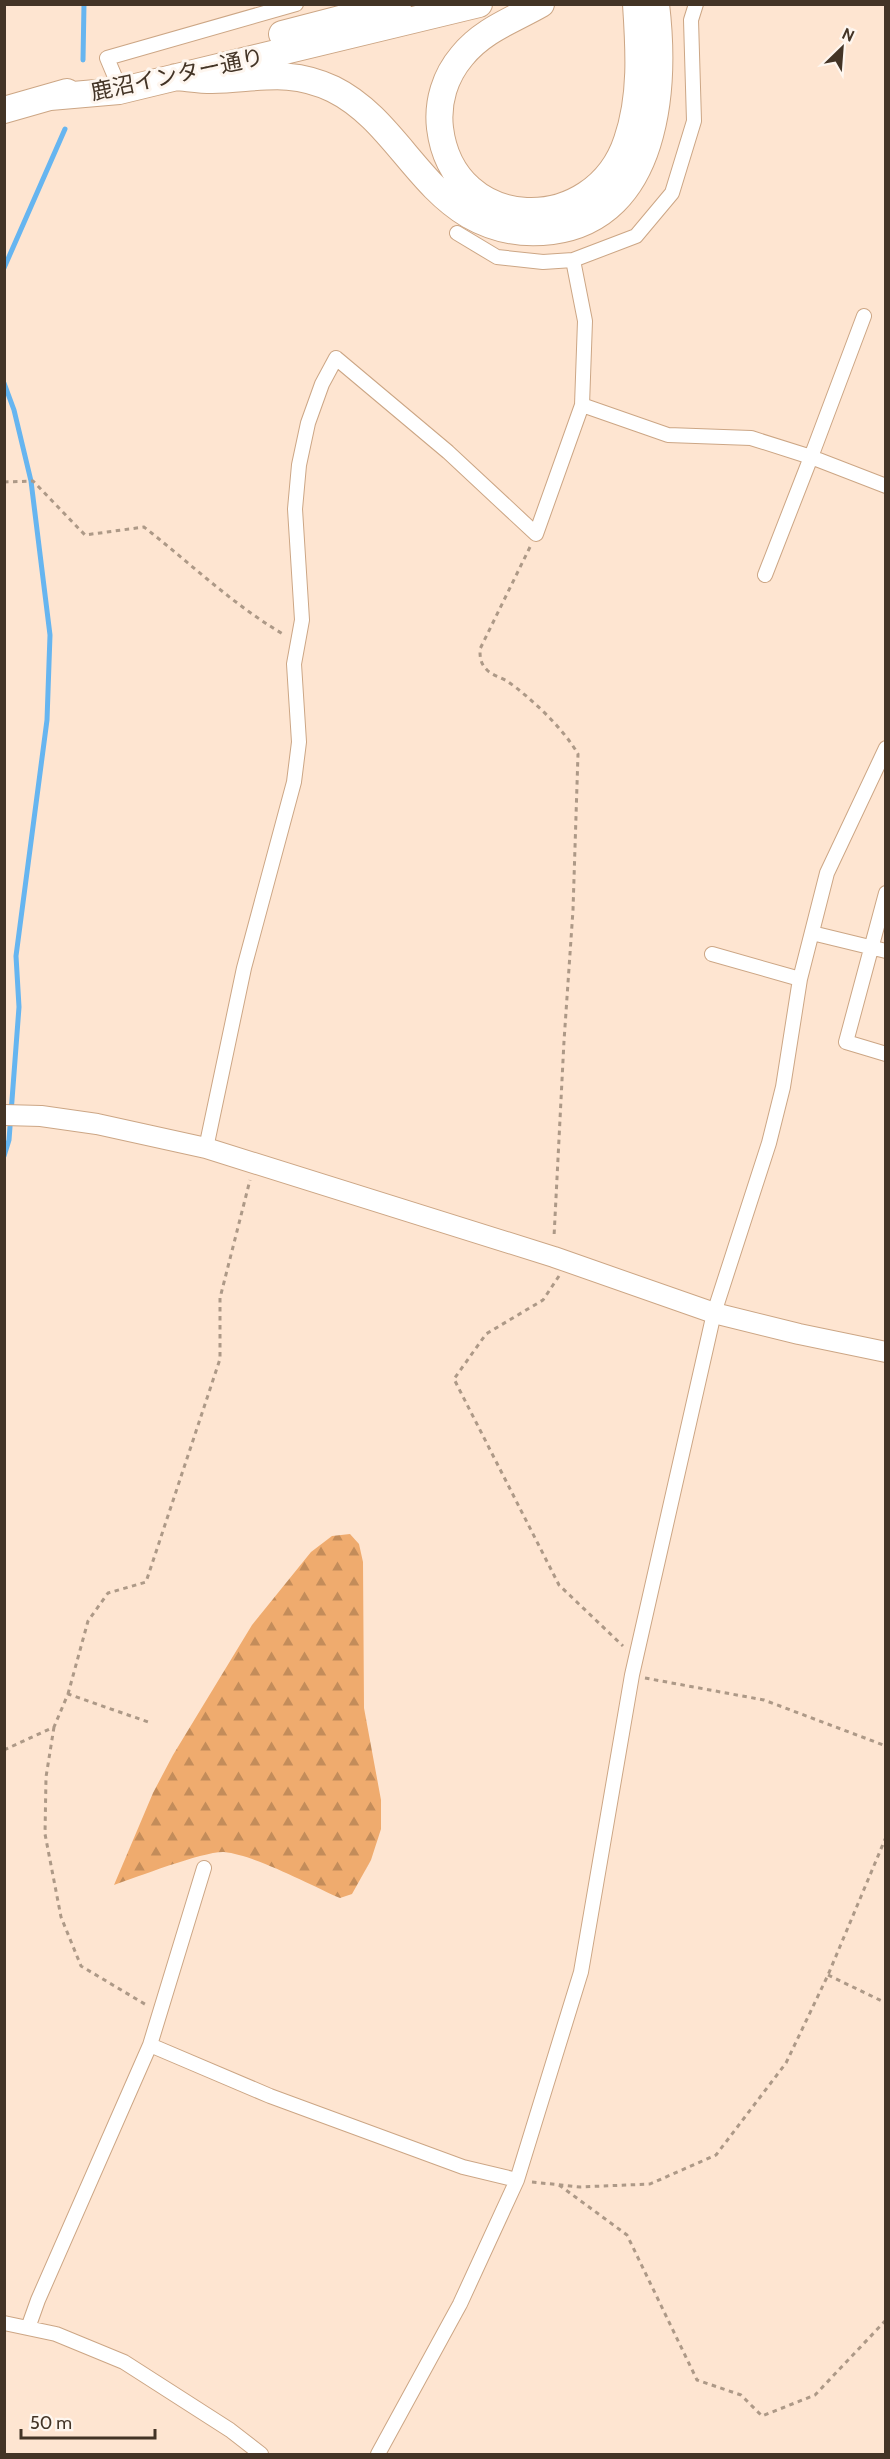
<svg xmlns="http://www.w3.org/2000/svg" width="890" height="2459" viewBox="0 0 890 2459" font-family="Cabin,'Noto Sans JP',sans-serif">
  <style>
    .forest { fill: url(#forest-firs) }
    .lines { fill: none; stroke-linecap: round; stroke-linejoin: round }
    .stream { stroke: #66b5f0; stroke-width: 5 }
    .street-casing { stroke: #cca685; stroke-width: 16 }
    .secondary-casing { stroke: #cca685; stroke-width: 22 }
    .highway-casing { stroke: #cca685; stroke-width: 28 }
    .path { stroke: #ad9987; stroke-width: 3; stroke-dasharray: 4.5 4.5; stroke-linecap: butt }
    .street { stroke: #fff; stroke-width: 14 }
    .secondary { stroke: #fff; stroke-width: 20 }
    .highway { stroke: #fff; stroke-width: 26 }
    .labels { text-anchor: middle; stroke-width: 6; stroke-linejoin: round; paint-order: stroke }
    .street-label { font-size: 22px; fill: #433426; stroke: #fef6ef }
  </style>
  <defs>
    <pattern id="forest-firs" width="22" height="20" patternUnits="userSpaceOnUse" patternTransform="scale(1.5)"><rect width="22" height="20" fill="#efab6e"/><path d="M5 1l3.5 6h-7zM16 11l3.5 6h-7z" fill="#c38c5a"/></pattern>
  </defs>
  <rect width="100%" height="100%" fill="#fee5d1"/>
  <!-- forest -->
  <path class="forest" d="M350,1534L359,1544L363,1562L364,1708L381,1800V1829L371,1860L352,1894L340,1898C310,1885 255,1855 224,1852C204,1851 137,1877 114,1885L153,1793L173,1755L252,1625L311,1552L332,1536Z"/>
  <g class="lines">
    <!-- stream -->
    <path class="stream" d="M83,60L84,4
      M4,268L65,129
      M4,383L14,410L31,481L50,635L47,720L16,956L19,1007L9,1140L4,1156"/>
    <!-- street casing -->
    <g class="street-casing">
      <path id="street" d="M696,4L691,20L694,121L672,193L636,236L573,260L585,321L582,405L668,435L751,438L811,457L864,316
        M115,77L107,58L296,4
        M457,233L497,257L543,262L573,260
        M765,575L811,457L886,486
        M886,893L846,1042L886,1054
        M812,933L886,951
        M712,954L800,979
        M206,1148L244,968L294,782L299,742L294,664L302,620L295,509L299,465L308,423L322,384L336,358L448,452L536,534L582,405
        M150,2045L204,1868
        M4,2323L56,2334L124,2362L230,2430L261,2454
        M28,2328L38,2300L150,2045L270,2096L463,2167L517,2180
        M378,2454L460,2304L517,2180L581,1972L632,1675L714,1313L769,1143L783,1087L800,979L827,873L886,748"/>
    </g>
    <!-- secondary casing -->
    <g class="secondary-casing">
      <path id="secondary" d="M4,1115L41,1116L97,1124L206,1148L554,1257L714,1313L799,1334L886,1352"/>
    </g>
    <!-- highway casing -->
    <g class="highway-casing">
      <path id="highway" d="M541,4C513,20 483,30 462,56C445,76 437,102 440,128C453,235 595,238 627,140C642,97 639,49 636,4
        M282,34L398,4
        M176,77C188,78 200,80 212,80C258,79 289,68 333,89C390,117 415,183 469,215C495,230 522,235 552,231C658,217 666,88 656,4
        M50,97L119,91L479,4
        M4,110L67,92"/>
    </g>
    <!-- path -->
    <path class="path" d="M4,482L33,481L85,535L144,527C190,563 232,604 283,634
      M530,547L480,649C480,657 480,663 487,670C492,675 500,677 507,681C531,698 563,728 578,754L573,910L564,1041L554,1237
      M559,1276L543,1300L486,1334L454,1379L559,1585L623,1646
      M645,1678L764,1700L886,1746
      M68,1694L88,1621L108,1593L146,1582L220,1359V1298L250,1180
      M54,1727L46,1777L45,1834L61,1917L81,1966L148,2006
      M4,1750L54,1727L68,1694L151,1723
      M828,1975L886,2003
      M532,2182L580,2187L650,2184L716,2155L786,2063L828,1975L886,1837
      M559,2185L627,2235L697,2380L741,2395L762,2416L815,2395L886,2320"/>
    <!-- street -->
    <use href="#street" class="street"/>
    <!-- secondary -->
    <use href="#secondary" class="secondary"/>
    <!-- highway -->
    <use href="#highway" class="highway"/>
  </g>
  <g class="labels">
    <!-- street labels -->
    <g class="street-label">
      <text transform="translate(177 74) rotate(-12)" y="8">鹿沼インター通り</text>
    </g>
  </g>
  <!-- border -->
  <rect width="890" height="2459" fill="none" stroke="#433426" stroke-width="12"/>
  <!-- north arrow -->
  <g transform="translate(842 48) rotate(25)" stroke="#fef6ef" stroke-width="4.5" paint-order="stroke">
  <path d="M0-4.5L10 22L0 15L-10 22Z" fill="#433426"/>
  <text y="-9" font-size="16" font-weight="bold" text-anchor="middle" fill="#433426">N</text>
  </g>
  <!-- scale -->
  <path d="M21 2429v9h134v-9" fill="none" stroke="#433426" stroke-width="3"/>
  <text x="30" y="2429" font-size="18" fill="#433426" stroke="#fef6ef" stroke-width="4.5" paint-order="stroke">50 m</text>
</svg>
